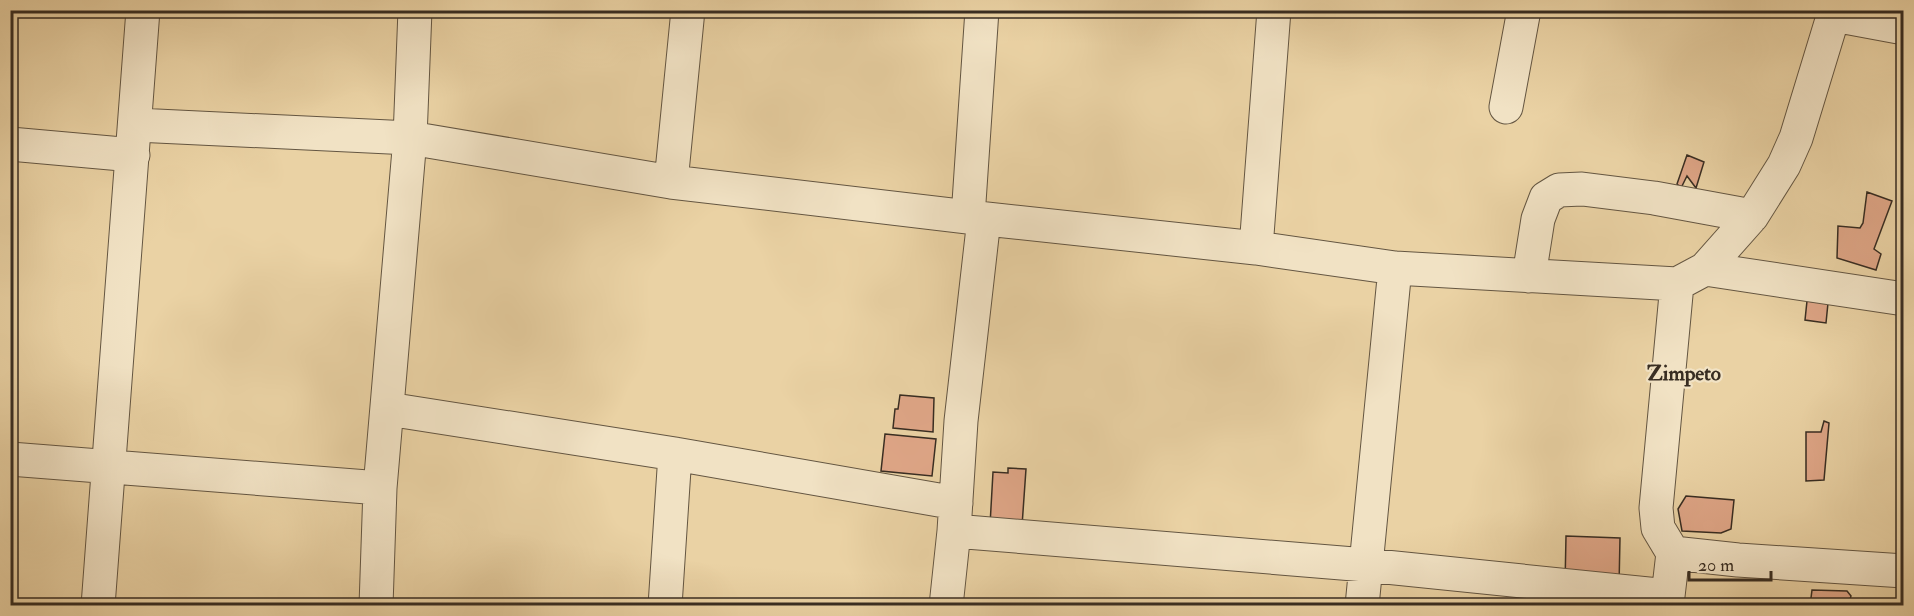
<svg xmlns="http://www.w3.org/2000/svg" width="1914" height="616" viewBox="0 0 1914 616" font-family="'IM FELL Double Pica',serif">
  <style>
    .building { fill: #dfa687; stroke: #382d22; stroke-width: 1.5 }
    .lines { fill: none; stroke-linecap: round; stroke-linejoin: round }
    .minor-casing { stroke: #645642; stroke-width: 35 }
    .minor { stroke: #f1e2c4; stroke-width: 33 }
    .labels { text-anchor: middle; stroke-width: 4.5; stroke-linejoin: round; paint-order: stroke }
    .neighbourhood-label { font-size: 21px; font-weight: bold; fill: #382d22; stroke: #f1e2c4 }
  </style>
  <rect width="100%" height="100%" fill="#ead2a4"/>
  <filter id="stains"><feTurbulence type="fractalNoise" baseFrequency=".00333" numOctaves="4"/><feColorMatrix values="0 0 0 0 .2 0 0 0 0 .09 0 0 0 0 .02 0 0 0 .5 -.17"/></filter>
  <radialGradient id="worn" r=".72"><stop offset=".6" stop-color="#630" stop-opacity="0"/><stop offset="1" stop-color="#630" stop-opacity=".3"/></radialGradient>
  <!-- building -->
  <path class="building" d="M1687,155L1704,162L1696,188L1687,176L1681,188L1677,184Z
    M1867,192L1892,201L1874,249L1881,254L1876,270L1837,258L1838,226L1860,228L1863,223Z
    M1807,301L1828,303L1826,323L1805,320Z
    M900,395L934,398L933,432L893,428L895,409H898Z
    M1824,421L1829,423L1824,480L1806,481V432H1821Z
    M885,434L936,439L932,476L881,471Z
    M1008,468L1026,469L1022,526L990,525L993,472L1008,473Z
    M1686,496L1734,500L1731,529L1721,533L1682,531L1678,509Z
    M1566,536L1620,538L1619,586L1565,585Z
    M1812,590L1847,591L1851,596L1848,606H1810Z"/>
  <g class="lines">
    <!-- minor casing -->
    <g class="minor-casing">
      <path id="minor" d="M1834,15L1904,28
        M1506,107L1524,10
        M136,125L410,138L671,182L968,217L1256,248L1395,268L1677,284
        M10,144L133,155
        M671,182L688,10
        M968,217L982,10
        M1256,248L1274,10
        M1705,269L1904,299
        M1529,276L1538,219L1546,198L1559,190L1582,189L1654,198L1752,216
        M388,409L675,454L956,503
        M10,459L380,488
        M954,531L1366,565L1668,596L1673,553L1738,560L1904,571
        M1673,553L1658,528L1656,508L1677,284L1705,269L1752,216L1784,165L1796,138L1835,10
        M98,606L143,10
        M376,606L380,488L410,138L415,10
        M665,606L675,454
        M946,606L954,531L961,421L984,219
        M1362,606L1395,268"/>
    </g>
    <!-- minor -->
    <use href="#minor" class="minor"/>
  </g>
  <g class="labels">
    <!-- neighbourhood labels -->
    <g class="neighbourhood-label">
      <text x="1684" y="380">Zimpeto</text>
    </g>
  </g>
  <!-- margin -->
  <rect width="1914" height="616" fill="none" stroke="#ead2a4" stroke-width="36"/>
  <rect x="12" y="12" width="1890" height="592" fill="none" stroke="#382d22" stroke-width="3"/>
  <rect x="18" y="18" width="1878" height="580" fill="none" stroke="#382d22" stroke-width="1.5"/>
  <!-- scale -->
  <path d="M1689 571v9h82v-9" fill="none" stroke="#382d22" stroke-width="3"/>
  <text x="1698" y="571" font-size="18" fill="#382d22" stroke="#f1e2c4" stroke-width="4.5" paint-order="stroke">20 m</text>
  <rect width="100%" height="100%" filter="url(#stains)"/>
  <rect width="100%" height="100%" fill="url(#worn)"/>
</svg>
